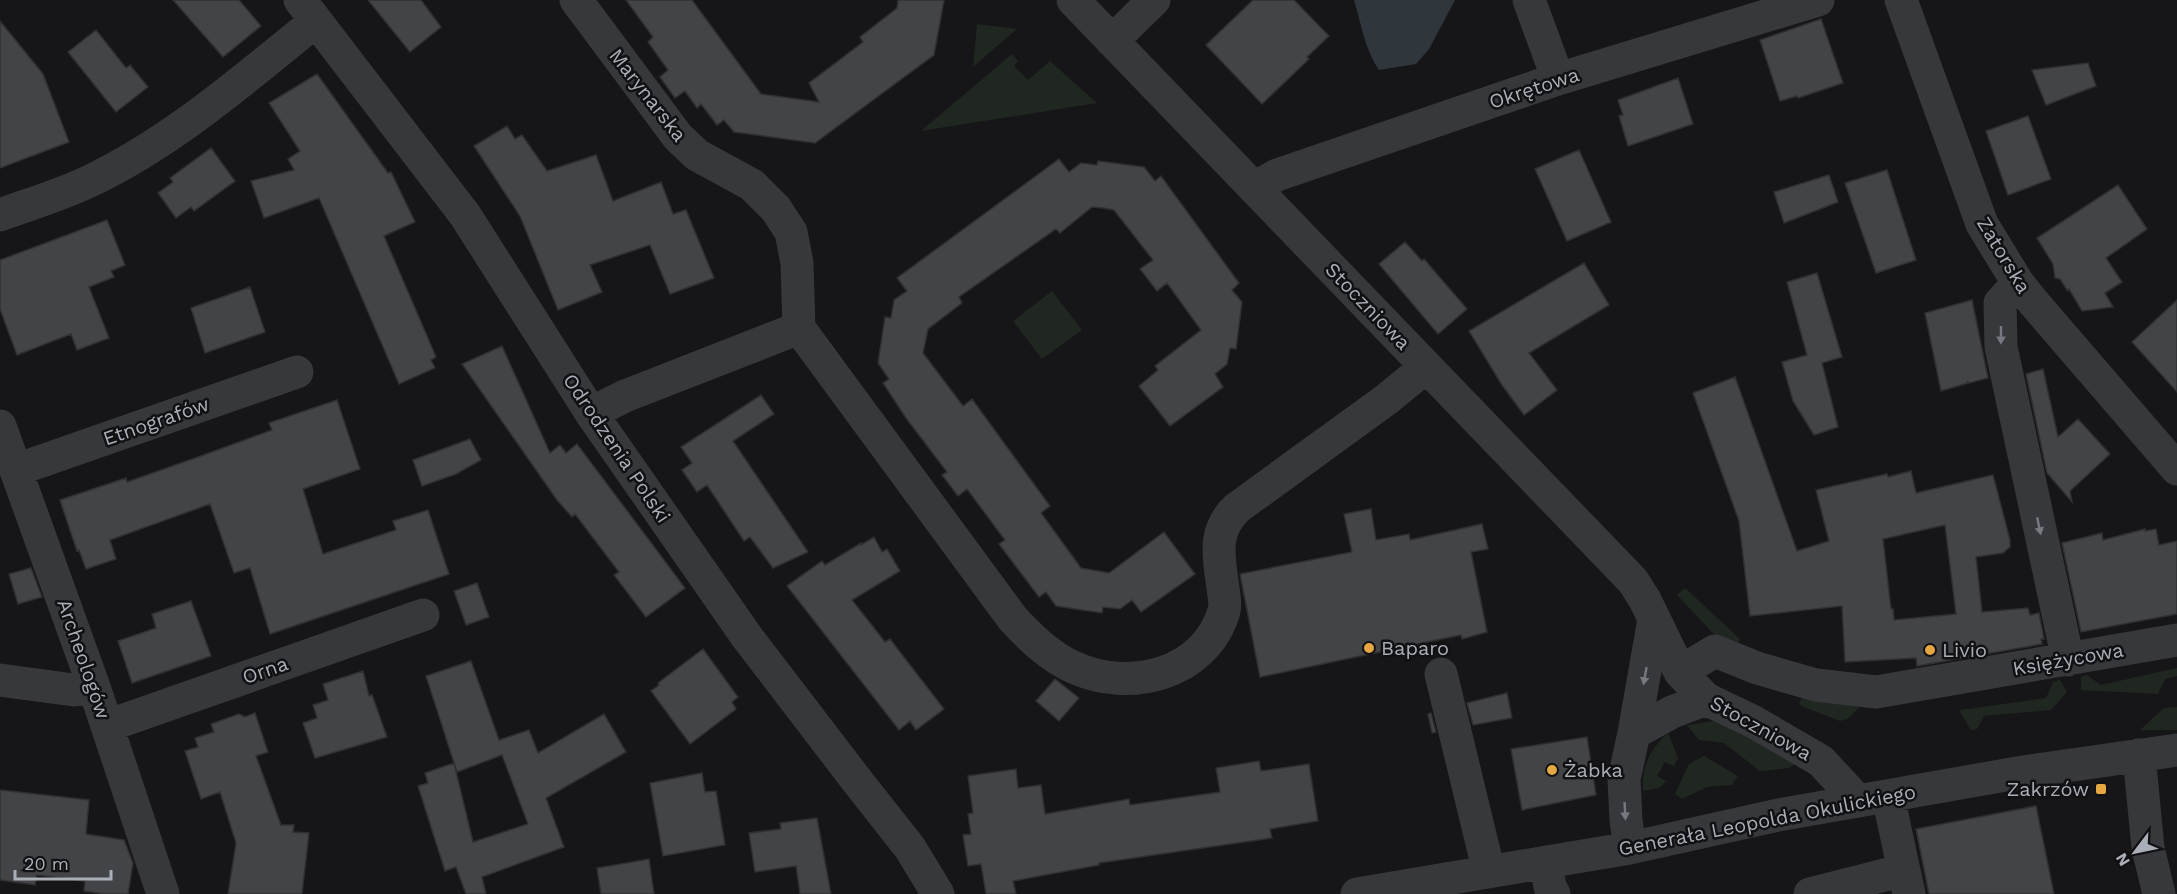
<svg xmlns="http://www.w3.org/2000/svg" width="2177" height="894" viewBox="0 0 2177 894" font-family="'Work Sans',sans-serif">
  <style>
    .green { fill: #202721 }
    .water { fill: #2f373d }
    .building { fill: #434448; stroke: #303033; stroke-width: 1.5; fill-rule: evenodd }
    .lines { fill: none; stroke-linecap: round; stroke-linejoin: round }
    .minor { stroke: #37383c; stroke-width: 33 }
    .oneway { fill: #767980 }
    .poi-dot { fill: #e4a742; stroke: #111113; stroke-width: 2 }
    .labels { text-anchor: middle; stroke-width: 5; stroke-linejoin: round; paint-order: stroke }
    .street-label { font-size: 20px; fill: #a9aeb7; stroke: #111113 }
    .poi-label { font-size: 20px; fill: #a9aeb7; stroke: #111113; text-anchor: start }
  </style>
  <rect width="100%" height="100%" fill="#161618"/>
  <!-- green -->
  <path class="green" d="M977,24L1017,29L973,67Z
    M1012,54L1018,61L1014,66L1028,80L1050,61L1097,103L921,131Z
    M1052,291L1082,330L1042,359L1013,321Z
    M1685,588L1740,639L1736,648H1727L1677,595Z
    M2177,668V676L2165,679L2158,694L2081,690V677L2087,675L2101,685Z
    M2060,680L2067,692L2051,710L1984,716L1977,729L1971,730L1960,712V710L2046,698L2053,682Z
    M1803,697L1860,707L1847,719L1840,721L1801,706L1799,702Z
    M2177,707V730H2140L2164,708Z
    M1714,721L1728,726L1796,764L1789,768L1760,771L1724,743L1699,740L1687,725Z
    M1668,733L1678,758L1674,766L1665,762L1657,776L1666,781L1659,788L1643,791C1641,767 1650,749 1668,733Z
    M1704,756L1738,776L1732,785L1707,787L1682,799L1675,794L1689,764Z"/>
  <!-- water -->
  <path class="water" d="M1354,0H1455L1429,49L1416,64L1379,70C1365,50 1361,23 1354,0Z"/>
  <!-- building -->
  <path class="building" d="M173,0H239L261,26L223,57Z
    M368,0H421L441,27L410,52Z
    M626,0H692L761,94L819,102L809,83L863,42L860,37L897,8L898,0H944L934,55L815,143L734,132L724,120L717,125L701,104L697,108L685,91L675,98L660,77L668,70L648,42L653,37Z
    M1253,0H1294L1329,36L1307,57L1309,59L1262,104L1206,45Z
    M1821,19L1843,83L1798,98L1797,96L1780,101L1760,40Z
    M0,21L43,74L69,142L0,168Z
    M96,30L126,68L130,65L148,87L116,112L68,52Z
    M2088,63L2096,86L2046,105L2032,70Z
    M317,74L388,173L391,172L415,222L384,236L436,357L431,360L435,368L399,384L319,198L264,218L251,181L294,170L288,159L300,151L269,103Z
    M1678,78L1693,124L1628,146L1619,116L1623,115L1618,100Z
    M2028,116L2051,179L2008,195L1986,131Z
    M507,126L515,139L522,135L547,171L596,155L613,201L661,182L673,214L686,210L714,278L670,294L650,245L590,265L602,292L558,310L520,216L474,146Z
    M211,148L235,181L194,211L191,207L176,218L158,193L173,182L170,178Z
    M1579,150L1611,222L1567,241L1535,169Z
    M1059,159L1069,172L1081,163L1097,165L1098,161L1144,167L1155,181L1161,176L1239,283L1232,290L1242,302L1236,349L1230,348L1227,364L1215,374L1223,387L1170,426L1139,386L1158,370L1155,366L1201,330L1167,283L1157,291L1140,269L1153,260L1114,210L1103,208L1092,207L1060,233L1056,229L959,297L962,303L928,329L923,353L963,406L972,399L1050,506L1041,513L1081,568L1109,573L1164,532L1195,574L1141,612L1132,600L1120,609L1103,607L1102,613L1056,606L1046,592L1039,597L999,544L1005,540L967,489L958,496L942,475L947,472L906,418L883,383L889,379L878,363L885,317L891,318L894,300L907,291L897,278Z
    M1887,170L1916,260L1876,273L1845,183Z
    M1829,175L1838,202L1784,223L1774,192Z
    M2118,185L2147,229L2106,258L2122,282L2105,293L2113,307L2082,311L2069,289L2067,290L2060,279L2055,278L2053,264L2037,238Z
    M107,220L125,265L111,271L114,277L89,287L109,338L77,350L71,334L17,355L0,309V260Z
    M1405,242L1422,261L1424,259L1467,309L1438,334L1379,264Z
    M1584,263L1609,305L1529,353L1557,390L1524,415L1502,385L1469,331Z
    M1817,273L1842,357L1822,363L1838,427L1814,435L1793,401L1782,362L1807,355L1787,282Z
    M250,287L265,332L205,353L191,308Z
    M1972,300L1988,378L1969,383L1967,381L1968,383L1941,391L1925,313Z
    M2177,300V392L2132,342Z
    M502,346L550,453L560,445L566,453L577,444L685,588L646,617L614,575L619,572L575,514L572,517L557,500L462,364Z
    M2043,369L2058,437L2078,419L2110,454L2070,491L2072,502L2047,473L2026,374Z
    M1735,377L1797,551L1829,541L1816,490L1887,474L1888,477L1911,471L1916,493L1993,475L2010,540V547L2003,553L1976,557L1982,612L2028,608L2030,615L2039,613L2044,639H2041L2042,644L1917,666L1916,658L1845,662L1842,606L1750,616L1739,521L1693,393ZM1945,525L1956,614L1894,620L1893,609H1891L1883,539Z
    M761,395L774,414L733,441L808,552L773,568L750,537L744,541L707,485L697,492L682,470L692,463L681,447Z
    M337,400L360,469L303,489L323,554L396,530L393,521L428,510L449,574L270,634L250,568L234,573L210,504L110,540L116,559L86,569L79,550L77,551L60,500L126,478L127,482L198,457L272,430L269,423Z
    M470,439L481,460L456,474L422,486L413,460Z
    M1371,509L1376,540L1409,534L1410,540L1482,524L1488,549L1471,552L1487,632L1462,639L1461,635L1260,677L1240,574L1352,552L1344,514Z
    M2145,529V531L2156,529L2159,545L2177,541V614L2081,632L2062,543L2102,533L2103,540Z
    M874,537L882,552L887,549L900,571L852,600L885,642L890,639L944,709L916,730L910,721L899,730L787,586L822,561L825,565L861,543V545Z
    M31,568L42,597L18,604L9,574Z
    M477,583L489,617L466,625L454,591Z
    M191,601L211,656L132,683L118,641L156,628L152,614Z
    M703,649L738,697L732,702L736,709L690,744L651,691L659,685L658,683Z
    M471,661L499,740L529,730L538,753L604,714L626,752L546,798L564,847L482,877L486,894H466L456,867L445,871L418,786L428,783L425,773L454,763L473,842L528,824L502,755L457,772L426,676Z
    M363,671L369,696L372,695L387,737L315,758L303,723L317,718L313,705L328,700L323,684Z
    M1055,679L1079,698L1059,721L1036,701Z
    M1507,693L1512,718L1473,725L1467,703Z
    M255,713L268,752L256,756L281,825H294L293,832L309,833L302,894H228L236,843L220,792L201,799L185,751L198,747L195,738L214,732L211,724L239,714L245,717Z
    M1431,713L1436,732L1432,733L1428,714Z
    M1587,737L1596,795L1522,810L1511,749Z
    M1259,761L1261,771L1309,764L1318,821L1270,829L1272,838L1099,863V865L1013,881L1016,894H986L981,864L968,866L963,835L971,834L968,814L973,813L968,776L1016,769L1018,788L1041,785L1045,814L1129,799L1130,805L1220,792L1216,768Z
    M702,773L705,792L716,791L725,845L663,856L650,783Z
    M0,790L89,800L86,834L124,840L133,863L128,894H105L84,891L85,881L37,875L35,885L0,880Z
    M2036,806L2054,894H1929L1916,829Z
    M817,818L831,894H800L796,866L755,872L749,833L781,829L780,823Z
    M649,859L654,894H601L597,868Z"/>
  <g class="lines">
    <!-- minor -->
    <path class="minor" d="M300,0L465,215L591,413L747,637L858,782L910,848L938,894
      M576,0L678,137L697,155L752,185L776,209L791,232L797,263L799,328
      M1073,0L1633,581L1645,600L1680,672L1706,699L1754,722L1821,761L1858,801
      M1529,0L1558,79
      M1901,0L1982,224L2018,283L2034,303L2177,469
      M1112,41L1154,0
      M1254,188L1277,175L1558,79L1818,0
      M0,215C30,204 61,195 90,181C174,141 245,78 316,21
      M2018,283L2000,303L2001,347L2068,660
      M591,413L625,396L799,328L1013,619C1031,638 1049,656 1073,667C1129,693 1205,675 1224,611C1226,604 1224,596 1223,588C1219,558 1212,531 1237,508L1387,399L1426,367
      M0,426L94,687L163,894
      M16,470L297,372
      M1680,672L1715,651L1757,668L1816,685L1876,692L2177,640
      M1441,674L1489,872
      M0,680L74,690L94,687
      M107,726L423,615
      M1634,733L1672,712L1706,699
      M2139,755L2148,848L2159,894
      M1888,796L1909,894
      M1630,848L1626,820L1624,779L1634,733L1654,619
      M1546,862L1550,887L1554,894
      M1357,894L1630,848L1778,815L1858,801L2023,772L2177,750
      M1810,894L1904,870"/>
  </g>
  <!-- one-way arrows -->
  <defs><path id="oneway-solid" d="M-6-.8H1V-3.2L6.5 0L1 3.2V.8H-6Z" transform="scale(1.5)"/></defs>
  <g class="oneway">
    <use href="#oneway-solid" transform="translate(2001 335) rotate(90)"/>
    <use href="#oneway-solid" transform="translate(2039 526) rotate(78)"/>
    <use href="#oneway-solid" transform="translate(1645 676) rotate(100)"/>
    <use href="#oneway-solid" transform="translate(1625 811) rotate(87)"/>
  </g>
  <!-- markers -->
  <g class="poi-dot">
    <circle cx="1369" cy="648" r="6"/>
    <circle cx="1930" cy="650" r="6"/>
    <circle cx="1552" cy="770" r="6"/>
    <rect x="2095" y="783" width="12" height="12" rx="3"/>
  </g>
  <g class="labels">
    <!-- street labels -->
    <g class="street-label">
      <text transform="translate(1534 88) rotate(-18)" y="7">Okrętowa</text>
      <text transform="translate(648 95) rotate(52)" y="7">Marynarska</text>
      <text transform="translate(2004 255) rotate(59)" y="7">Zatorska</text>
      <text transform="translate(1368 306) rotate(46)" y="7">Stoczniowa</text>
      <text transform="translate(156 421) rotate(-19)" y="7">Etnografów</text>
      <text transform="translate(617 448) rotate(56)" y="7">Odrodzenia Polski</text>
      <text transform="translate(84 659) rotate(71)" y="7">Archeologów</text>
      <text transform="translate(2068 659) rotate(-10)" y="7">Księżycowa</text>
      <text transform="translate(265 670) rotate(-19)" y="7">Orna</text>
      <text transform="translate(1761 728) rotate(29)" y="7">Stoczniowa</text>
      <text transform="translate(1767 820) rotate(-11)" y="7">Generała Leopolda Okulickiego</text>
    </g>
    <!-- poi labels -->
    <g class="poi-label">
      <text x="1381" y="655">Baparo</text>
      <text x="1942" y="657">Livio</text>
      <text x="1564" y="777">Żabka</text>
      <text x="2089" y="796" text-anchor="end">Zakrzów</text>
    </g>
  </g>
  <!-- north arrow -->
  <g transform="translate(2135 852) rotate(238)" stroke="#111113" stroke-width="4.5" paint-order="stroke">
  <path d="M0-4.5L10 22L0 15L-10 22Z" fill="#a9aeb7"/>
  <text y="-9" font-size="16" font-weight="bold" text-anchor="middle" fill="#a9aeb7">N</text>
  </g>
  <!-- scale -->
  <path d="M15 870v9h96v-9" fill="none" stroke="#a9aeb7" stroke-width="3"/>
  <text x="24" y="870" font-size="18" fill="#a9aeb7" stroke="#111113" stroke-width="4.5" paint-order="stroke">20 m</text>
</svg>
